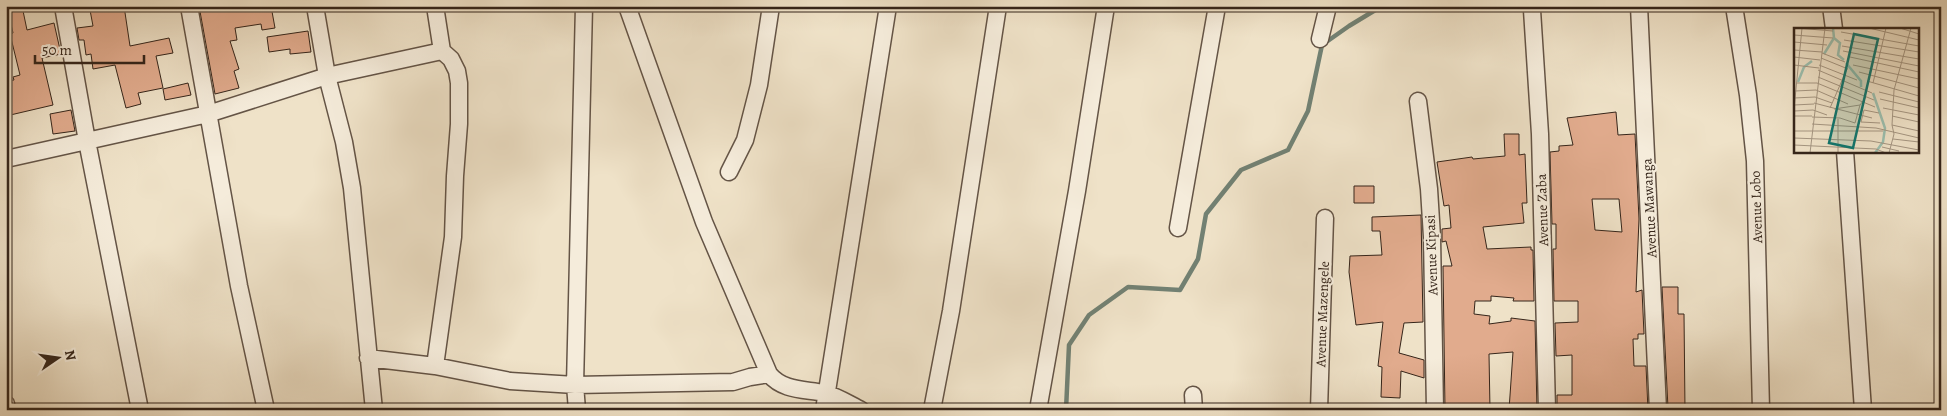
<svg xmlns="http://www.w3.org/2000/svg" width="1947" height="416" viewBox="0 0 1947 416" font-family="Alegreya,serif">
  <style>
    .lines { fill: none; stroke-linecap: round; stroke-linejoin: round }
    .stream { stroke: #728173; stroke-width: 4.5 }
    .building { fill: #e1ab8d; stroke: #35251a; fill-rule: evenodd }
    .minor-casing { stroke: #645446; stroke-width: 19 }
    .minor { stroke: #f5ecdb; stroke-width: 16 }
    .labels { text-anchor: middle; stroke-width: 4.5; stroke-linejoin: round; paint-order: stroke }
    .street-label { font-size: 14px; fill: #35251a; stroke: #f5ecdb }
    .inset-river { fill: none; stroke: #9bbfaf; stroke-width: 2.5 }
    .inset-road { fill: none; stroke: #a59682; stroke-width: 1 }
    .view { fill: #0f766e; fill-opacity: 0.15; stroke: #0f766e; stroke-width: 2.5 }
    .inset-edge { fill: none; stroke: #35251a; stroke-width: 2.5 }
  </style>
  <rect width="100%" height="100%" fill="#efe2c8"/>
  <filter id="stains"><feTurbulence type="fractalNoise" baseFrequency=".004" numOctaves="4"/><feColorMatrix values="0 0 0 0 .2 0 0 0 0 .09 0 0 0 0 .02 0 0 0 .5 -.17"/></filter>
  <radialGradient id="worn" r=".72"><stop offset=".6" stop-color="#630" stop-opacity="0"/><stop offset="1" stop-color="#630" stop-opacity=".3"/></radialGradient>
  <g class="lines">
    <!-- stream -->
    <path class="stream" d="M1066,410L1069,345L1089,315L1128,287L1180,290L1198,259L1206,214L1241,170L1288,150L1308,111L1322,45L1349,26L1382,6"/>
  </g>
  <!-- building -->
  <path class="building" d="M7,6H22L27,30L54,23L61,54L42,58L53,105L6,116V81L14,80L13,77L20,75L10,34L13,33Z
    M124,6L130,46L169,38L173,53L156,56L163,88L138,93L141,104L126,108L115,65L93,69L91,54L86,55L84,40H79L77,28L93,26L90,10Z
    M199,6H271L275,28L262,30L261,24L235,28L237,40L230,41L239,69L234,71L239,88L215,94Z
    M308,31L311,52L290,54V49L269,52L267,37Z
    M188,83L191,95L165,100L163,89Z
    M71,110L75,131L53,134L50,114Z
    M1616,112L1618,135L1635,134L1639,219L1636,292L1642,290L1644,334H1638V339H1633L1634,366H1646L1648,410H1628V406L1600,407V410H1557V395H1572V355L1556,356L1555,323L1578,322V301H1554L1553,249H1556V224H1552L1550,152L1559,151V146L1573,145L1567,118ZM1592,199H1619L1622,232L1595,230Z
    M1504,134H1519V155L1525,154L1527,203H1522L1524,223L1483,227L1487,249L1531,247V250H1533L1534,301H1513L1514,298L1491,296V301H1475L1474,314L1490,316L1489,324L1511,321V318L1535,321L1537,410H1509L1513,352L1489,354L1490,410H1445L1443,266H1452L1446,241L1442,242V229L1451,228L1449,205L1444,206L1437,162L1472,157L1473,159L1505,156Z
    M1354,186H1374V203H1354Z
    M1421,215L1423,322L1404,323L1399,353L1424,360V378L1401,371L1400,398L1381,397L1382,367L1378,366L1383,322L1356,325L1349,272L1350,256L1382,255L1380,231H1372V217Z
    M1662,287H1678V314H1684L1685,410L1668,408Z"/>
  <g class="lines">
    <!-- minor casing -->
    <g class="minor-casing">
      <path id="minor" d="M63,6L87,141L140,410
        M189,6L239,286L266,410
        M315,6L327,76L344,142L352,188L374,410
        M435,6L442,51L451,59L457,71L459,83V124L455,176L453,237L435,366
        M627,6L704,222L769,374C783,391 804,389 824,393C837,396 849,404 861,410
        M1639,6L1658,410
        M1734,6L1748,95L1755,161L1761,410
        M1831,6L1834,29
        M1532,10L1540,134L1547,410
        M1320,39L1328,6
        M1418,101L1429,189L1432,237L1435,410
        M1845,151L1863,410
        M6,159L208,114L327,76L442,51
        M729,172L745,140L759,85L771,6
        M1178,228L1217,6
        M368,358L435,366L510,381L575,385L733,382L750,377L769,374
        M1193,395L1194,410
        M6,404L7,410
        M577,410L575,385L584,6
        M824,410L888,6
        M932,410L951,311L998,6
        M1038,410L1077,191L1106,6
        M1319,410L1325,218"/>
    </g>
    <!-- minor -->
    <use href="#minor" class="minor"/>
  </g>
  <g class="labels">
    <!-- street labels -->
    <g class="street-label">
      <text transform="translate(1756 207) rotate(-92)" y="5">Avenue Lobo</text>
      <text transform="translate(1649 208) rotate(-93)" y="5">Avenue Mawanga</text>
      <text transform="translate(1542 210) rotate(-92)" y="5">Avenue Zaba</text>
      <text transform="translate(1431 255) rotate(-92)" y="5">Avenue Kipasi</text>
      <text transform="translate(1322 314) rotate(-88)" y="5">Avenue Mazengele</text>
    </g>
  </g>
  <!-- overview -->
  <g transform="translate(1794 28)">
    <rect width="125" height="125" fill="#efe2c8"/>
    <path class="inset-river" d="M39,0L40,10L46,15L44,27L50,32M30,26L40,10M52,35L67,53V59M4,54L10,39L18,33M79,65L91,100L89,114L81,125"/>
    <path class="inset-road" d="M2,0L39,3M75,0L125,12M106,0L125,6M47,4L125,18M0,7L39,10M50,12L125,24M0,14L33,17M48,18L125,31M0,22L28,24M49,23L125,38M28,25L51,34M0,29L26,32M56,29L125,44M27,30L54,41M0,37L25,40M25,37L63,52M59,37L125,51M24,42L78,65M65,44L125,60M24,49L80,72M73,53L125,68M3,55H23L81,79M79,55L92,0M1,63L22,62L54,76M85,64L125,74M0,70L21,69L38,75M86,71L125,80M20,75L78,90M0,77L20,76M36,80L53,41M89,80L125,87M0,81L8,0M40,81L66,77L72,69M0,83L19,82L33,87M85,85L70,82L67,94L86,95M0,88H18M98,88L125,94M18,89L46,90L61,95M44,91V125M61,95L66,77M18,96L82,100L125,110M98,97L125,103M0,103H89M100,106L98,97L100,62L117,0M0,110L77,113L125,122M99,111L125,114M0,117L82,121L92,125M88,119L105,123M16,125L31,0M95,125L100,106"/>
    <path class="view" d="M60,6L84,11L59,120L35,115Z"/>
    <rect width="125" height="125" class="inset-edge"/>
  </g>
  <!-- margin -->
  <rect width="1947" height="416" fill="none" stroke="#efe2c8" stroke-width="25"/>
  <rect x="8" y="8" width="1932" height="401" fill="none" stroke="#35251a" stroke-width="2.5"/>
  <rect x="12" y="12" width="1922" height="391" fill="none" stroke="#35251a"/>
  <!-- north arrow -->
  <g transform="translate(58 358) rotate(77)" stroke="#f5ecdb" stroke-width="4" paint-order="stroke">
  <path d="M0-4L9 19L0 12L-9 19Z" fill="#35251a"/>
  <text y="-8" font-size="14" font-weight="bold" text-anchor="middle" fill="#35251a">N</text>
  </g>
  <!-- scale -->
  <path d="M35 55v8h109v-8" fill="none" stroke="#35251a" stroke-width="2.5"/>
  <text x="42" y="55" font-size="15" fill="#35251a" stroke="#f5ecdb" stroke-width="4" paint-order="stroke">50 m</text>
  <rect width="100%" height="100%" filter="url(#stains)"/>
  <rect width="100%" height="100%" fill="url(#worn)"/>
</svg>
